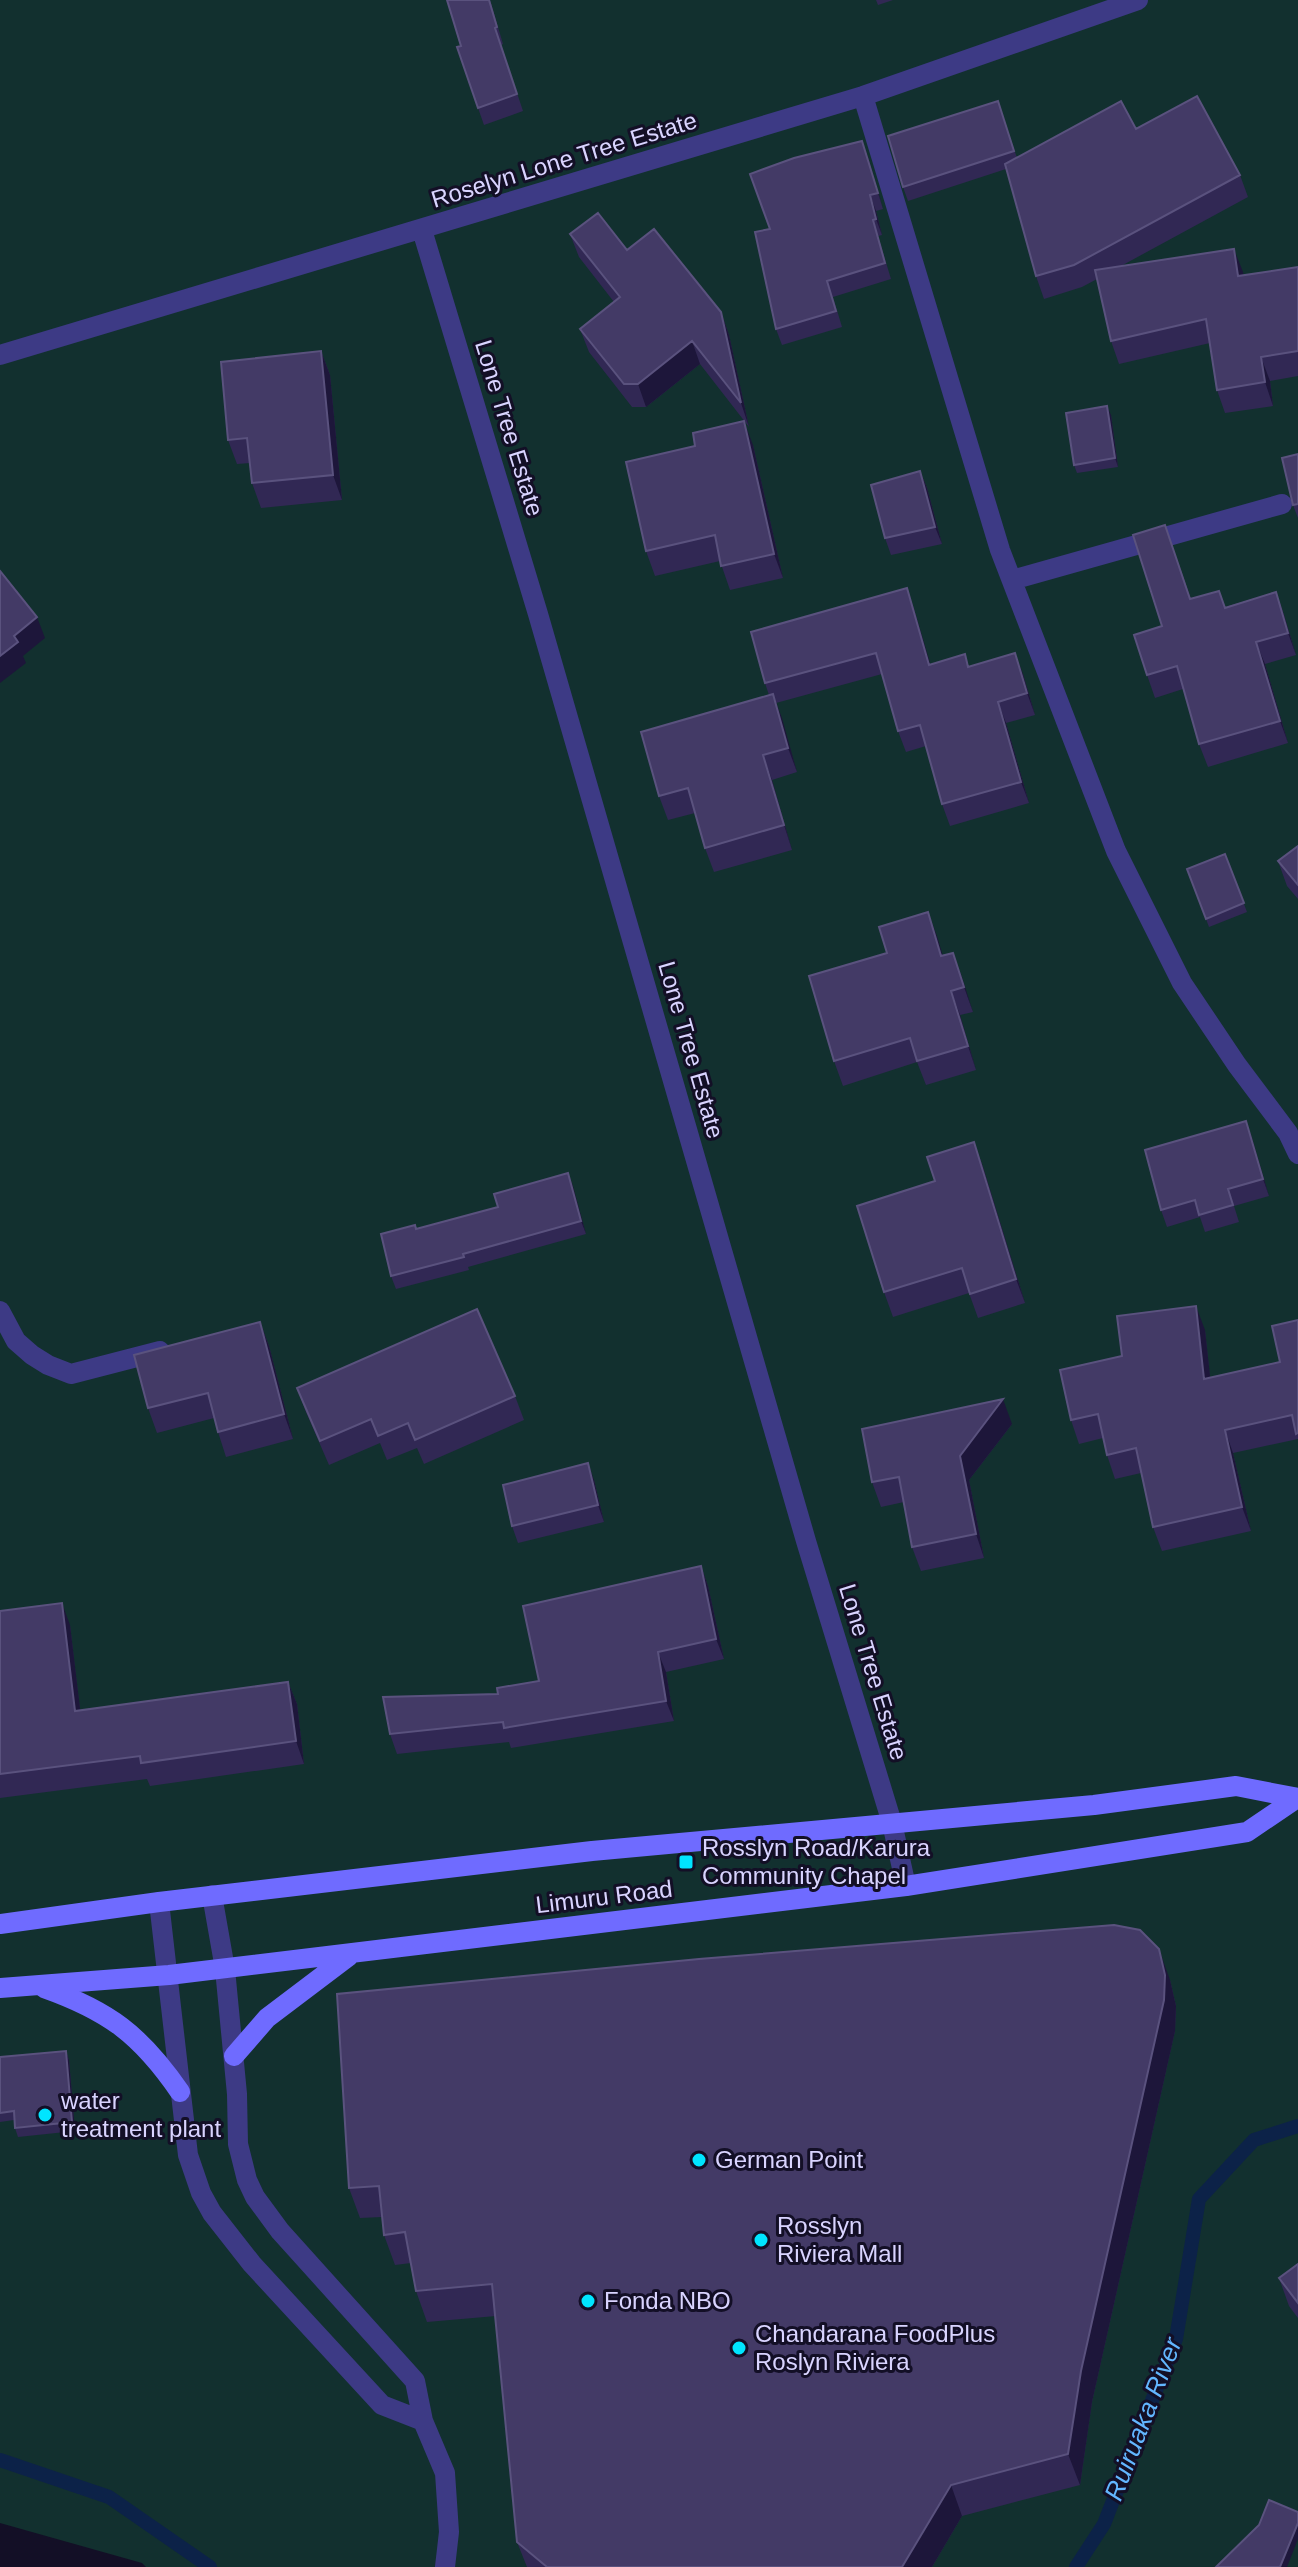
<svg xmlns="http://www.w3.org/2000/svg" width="1298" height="2567" viewBox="0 0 1298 2567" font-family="Helvetica,sans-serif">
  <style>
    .garden { fill: #12302f }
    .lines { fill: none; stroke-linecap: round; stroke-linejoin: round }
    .stream { stroke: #0c2248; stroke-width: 14 }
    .street { stroke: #3d3a85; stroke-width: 20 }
    .secondary { stroke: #6f6bff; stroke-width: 20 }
    .wall { fill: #312854 }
    .shaded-wall { fill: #1d163a }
    .building { fill: #433a66; stroke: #5a527e; stroke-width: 2 }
    .poi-dot { fill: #00e5ff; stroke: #130f26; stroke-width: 3 }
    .labels { text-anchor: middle; stroke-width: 6; stroke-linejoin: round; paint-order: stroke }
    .street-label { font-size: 24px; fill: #d9d4ff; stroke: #130f26 }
    .poi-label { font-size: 24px; fill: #d9d4ff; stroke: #130f26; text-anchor: start }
    .water-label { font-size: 26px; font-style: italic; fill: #62b6ff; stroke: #130f26 }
  </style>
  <rect width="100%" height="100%" fill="#130f26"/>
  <!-- garden -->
  <path class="garden" d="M0,0H1298V2567H146L142,2563L0,2523Z"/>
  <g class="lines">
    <!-- stream -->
    <path class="stream" d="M0,2460L109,2497L210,2567
      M1076,2567L1104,2524L1176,2339L1199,2199L1254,2140L1298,2126"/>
    <!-- street -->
    <path class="street" d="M863,96L1000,550L1116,851L1182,983L1237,1065L1288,1133L1298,1154
      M422,230L538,614L806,1541L892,1823L906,1886
      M0,355L863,96L1138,0
      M1012,580L1282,504
      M0,1311L16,1341L32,1355L48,1365L71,1374L160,1351
      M212,1895L225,1969L237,2094L238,2144L247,2180L255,2197L280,2231L415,2381L423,2421L445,2473L449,2532L445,2567
      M159,1902L188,2155L201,2193L212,2213L252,2264L382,2405L423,2421"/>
    <!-- secondary -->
    <path class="secondary" d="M0,1924L159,1902L592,1851L1094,1805L1236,1786L1298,1798
      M0,1988L169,1975L906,1886L1247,1832L1297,1798
      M44,1988C109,2011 141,2035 180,2092
      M234,2056L267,2018L349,1956"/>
  </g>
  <!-- wall -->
  <path class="wall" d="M447,0H490L503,44L501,45L523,111L484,125L478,108Z
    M876,0H893L878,5Z
    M998,101L1017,158L1136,129L1240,175L1248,197L1121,266L1243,272V276L1298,267V376L1270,381L1273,406L1225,413L1217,390L1210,343L1119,364L1111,341L1097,279L1082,287L1044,299L1036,276L1006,169L908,201L903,187Z
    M868,157L883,209L876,211L882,235L878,236L891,279L833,297L842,327L782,345L776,329L770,229Z
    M570,234L627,250L721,312L729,335L749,427L700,364L646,407H632L589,352L580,329L614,302L579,257Z
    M321,351L330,375L342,500L261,508L252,483L250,463L237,464L228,440Z
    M1111,415L1118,467L1077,473L1074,465Z
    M753,445L783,578L730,590L720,561L655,576L646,551Z
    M1298,454V518L1293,505Z
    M920,471L927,488L942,544L891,555L885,538Z
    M1165,525L1191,599L1219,591L1225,607L1276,592L1284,615L1296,655L1265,664L1288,743L1208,767L1199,744L1183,689L1155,698L1147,675L1162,626Z
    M907,588L914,609L930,665L965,654L969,667L1023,674L1035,715L1006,723L1029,803L950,826L942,804L926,746L906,752L898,731L882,674L776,703L797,772L772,780L792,850L714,872L705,848L695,813L668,820L659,796L769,695L765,683Z
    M1298,846V899L1287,886L1278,861Z
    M1225,854L1247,912L1209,927L1187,869Z
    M928,912L942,955L953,953L973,1012L960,1015L976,1070L926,1085L917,1062L843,1086L834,1061L887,953Z
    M1246,1121L1269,1196L1234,1206L1239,1222L1205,1232L1200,1217L1167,1227L1161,1210Z
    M974,1142L983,1167L1025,1303L978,1318L969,1293L893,1317L884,1292L935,1181Z
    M568,1173L586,1234L468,1267L469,1270L396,1289L391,1276L417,1229L498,1207Z
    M1298,1320V1439L1233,1453L1251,1531L1162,1551L1153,1527L1141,1473L1115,1479L1107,1455L1103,1438L1079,1444L1071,1420L1122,1356L1205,1330L1210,1378L1280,1362Z
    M260,1322L269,1346L293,1439L226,1457L218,1432L214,1418L157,1433L148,1408Z
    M297,1388L515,1396L524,1420L424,1464L417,1448L387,1460L380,1443L329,1465L306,1412Z
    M1012,1424L969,1480L984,1558L921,1571L912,1547L904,1502L881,1507L872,1482Z
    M594,1480L604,1522L518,1543L512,1526Z
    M701,1566L708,1586L724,1659L666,1672L674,1721L511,1748L509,1742L397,1754L390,1734L498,1694L539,1681Z
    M0,1611L70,1625L80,1710L288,1682L297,1704L304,1764L150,1786L147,1779L0,1798Z
    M1170,1980L1176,2006L1175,2031L1092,2402L1080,2485L962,2516L932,2567H527L517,2542L496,2316L427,2322L416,2291L411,2263L395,2265L384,2235L382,2217L360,2218L349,2188Z
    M66,2051L69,2060L75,2131L18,2137L15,2128L14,2120L0,2122V2057Z
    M1298,2264V2318L1289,2306L1279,2278Z"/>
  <!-- shaded-wall -->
  <path class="shaded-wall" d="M862,141L868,157L883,209L878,193Z
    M870,195L876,211L882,235L876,219Z
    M1234,249L1243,272L1247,300L1238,276Z
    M721,312L729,335L749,427L741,403Z
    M692,341L700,364L646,407L638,384Z
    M321,351L330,375L342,500L333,475Z
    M1261,357L1270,381L1273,406L1265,382Z
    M1107,406L1111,415L1118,467L1115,458Z
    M744,421L753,445L783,578L774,554Z
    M920,471L927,488L942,544L935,527Z
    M907,588L914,609L937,686L929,665Z
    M1276,592L1284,615L1296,655L1288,633Z
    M37,617L45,638L23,656L26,663L0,683V656L14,636Z
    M1256,642L1265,664L1288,743L1280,721Z
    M1015,653L1023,674L1035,715L1027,693Z
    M773,694L782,718L797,772L788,748Z
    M998,702L1006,723L1029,803L1021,782Z
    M763,755L772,780L792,850L784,825Z
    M928,912L937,936L950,980L941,956Z
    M953,953L962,977L973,1012L964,987Z
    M951,991L960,1015L976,1070L968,1046Z
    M1246,1121L1252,1138L1269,1196L1263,1179Z
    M974,1142L983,1167L1025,1303L1016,1279Z
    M568,1173L573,1186L586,1234L581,1221Z
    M1196,1306L1205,1330L1213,1403L1204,1379Z
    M260,1322L269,1346L293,1439L284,1414Z
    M1003,1399L1012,1424L969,1480L984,1558L976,1534L960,1456Z
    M1225,1430L1233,1453L1251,1531L1242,1507Z
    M588,1463L594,1480L604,1522L598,1505Z
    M701,1566L708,1586L724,1659L716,1639Z
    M62,1603L70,1625L83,1733L75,1711Z
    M658,1652L666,1672L674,1721L666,1701Z
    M288,1682L297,1704L304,1764L296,1741Z
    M1159,1949L1170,1980L1176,2006L1175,2031L1092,2402L1080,2485L1068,2454L1081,2371Z
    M66,2051L69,2060L75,2131L72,2122Z
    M951,2485L962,2516L932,2567H902Z
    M1298,2523V2539L1287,2567H1280Z"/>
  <!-- building -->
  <path class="building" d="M447,0H489L497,27L495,28L517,94L478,108L457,47L461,46Z
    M1197,96L1240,175L1074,265L1036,276L1005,164L1121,101L1136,129Z
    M998,101L1014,151L903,187L888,136Z
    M862,141L878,193L870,195L876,219L873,220L885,263L827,281L836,311L776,329L755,232L770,229L750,174L794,158Z
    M598,213L627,250L654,229L721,312L741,403L692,341L638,384H624L580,329L620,297L570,234Z
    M1234,249L1238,276L1298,267V351L1261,357L1265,382L1217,390L1206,319L1111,341L1095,270Z
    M321,351L333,475L252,483L247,438L228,440L221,362Z
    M1107,406L1115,458L1074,465L1066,413Z
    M744,421L774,554L721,566L715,535L646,551L626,462L695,446L693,433Z
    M1298,454V504L1293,505L1282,458Z
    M920,471L935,527L885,538L871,485Z
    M1165,525L1190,599L1219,591L1225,608L1276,592L1288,633L1256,642L1280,721L1199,744L1177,666L1147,675L1134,635L1162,626L1133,535Z
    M0,571L37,617L14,636L18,642L0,656Z
    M907,588L929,665L965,654L968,667L1015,653L1027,693L998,702L1021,782L942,804L920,725L898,731L876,653L765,683L751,632Z
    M773,694L788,748L763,755L784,825L705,848L688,788L659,796L641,732Z
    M1298,846V885L1278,861Z
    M1225,854L1244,903L1206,919L1187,869Z
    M928,912L941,956L953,953L964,987L951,991L968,1046L917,1061L910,1038L834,1061L809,976L887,953L879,927Z
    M1246,1121L1263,1179L1228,1189L1233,1205L1199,1215L1195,1200L1161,1210L1145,1150Z
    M974,1142L1016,1279L970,1294L962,1268L884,1292L857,1206L935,1181L927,1157Z
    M568,1173L581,1221L463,1254L464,1257L391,1276L381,1234L415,1225L416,1229L498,1207L494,1194Z
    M1196,1306L1204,1379L1280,1362L1272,1326L1298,1320V1433L1296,1434L1292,1415L1225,1430L1242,1507L1153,1527L1136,1448L1107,1455L1098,1414L1071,1420L1060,1370L1122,1356L1117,1316Z
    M477,1309L515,1396L415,1440L408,1423L378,1436L371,1419L320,1441L297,1388Z
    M260,1322L284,1414L218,1432L208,1393L148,1408L134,1355Z
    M1003,1399L960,1456L976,1534L912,1547L899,1477L872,1482L862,1429Z
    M588,1463L598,1505L512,1526L503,1485Z
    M701,1566L716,1639L658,1652L666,1701L504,1728L503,1722L390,1734L383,1697L498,1694L497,1688L539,1681L523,1606Z
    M62,1603L75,1711L288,1682L296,1741L141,1763L140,1756L0,1774V1611Z
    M1114,1925L1140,1930L1159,1949L1165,1975L1164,2000L1081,2371L1068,2454L951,2485L902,2567H547L517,2542L492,2284L416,2291L405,2232L384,2235L379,2186L349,2188L337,1994L699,1959Z
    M66,2051L72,2122L15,2128L14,2111L0,2113V2057Z
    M1298,2264V2303L1279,2278Z
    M1269,2500L1298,2512V2523L1280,2567H1216L1259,2525Z"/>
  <!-- markers -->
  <g class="poi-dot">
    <rect x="678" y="1854" width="16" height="16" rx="4"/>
    <circle cx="45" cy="2115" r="8"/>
    <circle cx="699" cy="2160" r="8"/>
    <circle cx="761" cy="2240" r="8"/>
    <circle cx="588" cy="2301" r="8"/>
    <circle cx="739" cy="2348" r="8"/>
  </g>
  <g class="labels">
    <!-- street labels -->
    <g class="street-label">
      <text transform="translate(564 160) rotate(-17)" y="8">Roselyn Lone Tree Estate</text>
      <text transform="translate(509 428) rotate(73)" y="8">Lone Tree Estate</text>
      <text transform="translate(691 1050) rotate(74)" y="8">Lone Tree Estate</text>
      <text transform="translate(873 1672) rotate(73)" y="8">Lone Tree Estate</text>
      <text transform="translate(604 1897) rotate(-7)" y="8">Limuru Road</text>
    </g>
    <!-- poi labels -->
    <g class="poi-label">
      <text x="702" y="1856">Rosslyn Road/Karura<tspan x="702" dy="28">Community Chapel</tspan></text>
      <text x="61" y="2109">water<tspan x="61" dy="28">treatment plant</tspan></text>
      <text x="715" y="2168">German Point</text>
      <text x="777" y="2234">Rosslyn<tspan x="777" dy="28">Riviera Mall</tspan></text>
      <text x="604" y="2309">Fonda NBO</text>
      <text x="755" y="2342">Chandarana FoodPlus<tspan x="755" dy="28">Roslyn Riviera</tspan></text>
    </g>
    <!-- water labels -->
    <g class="water-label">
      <text transform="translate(1143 2419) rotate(-69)" y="9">Ruiruaka River</text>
    </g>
  </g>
</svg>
